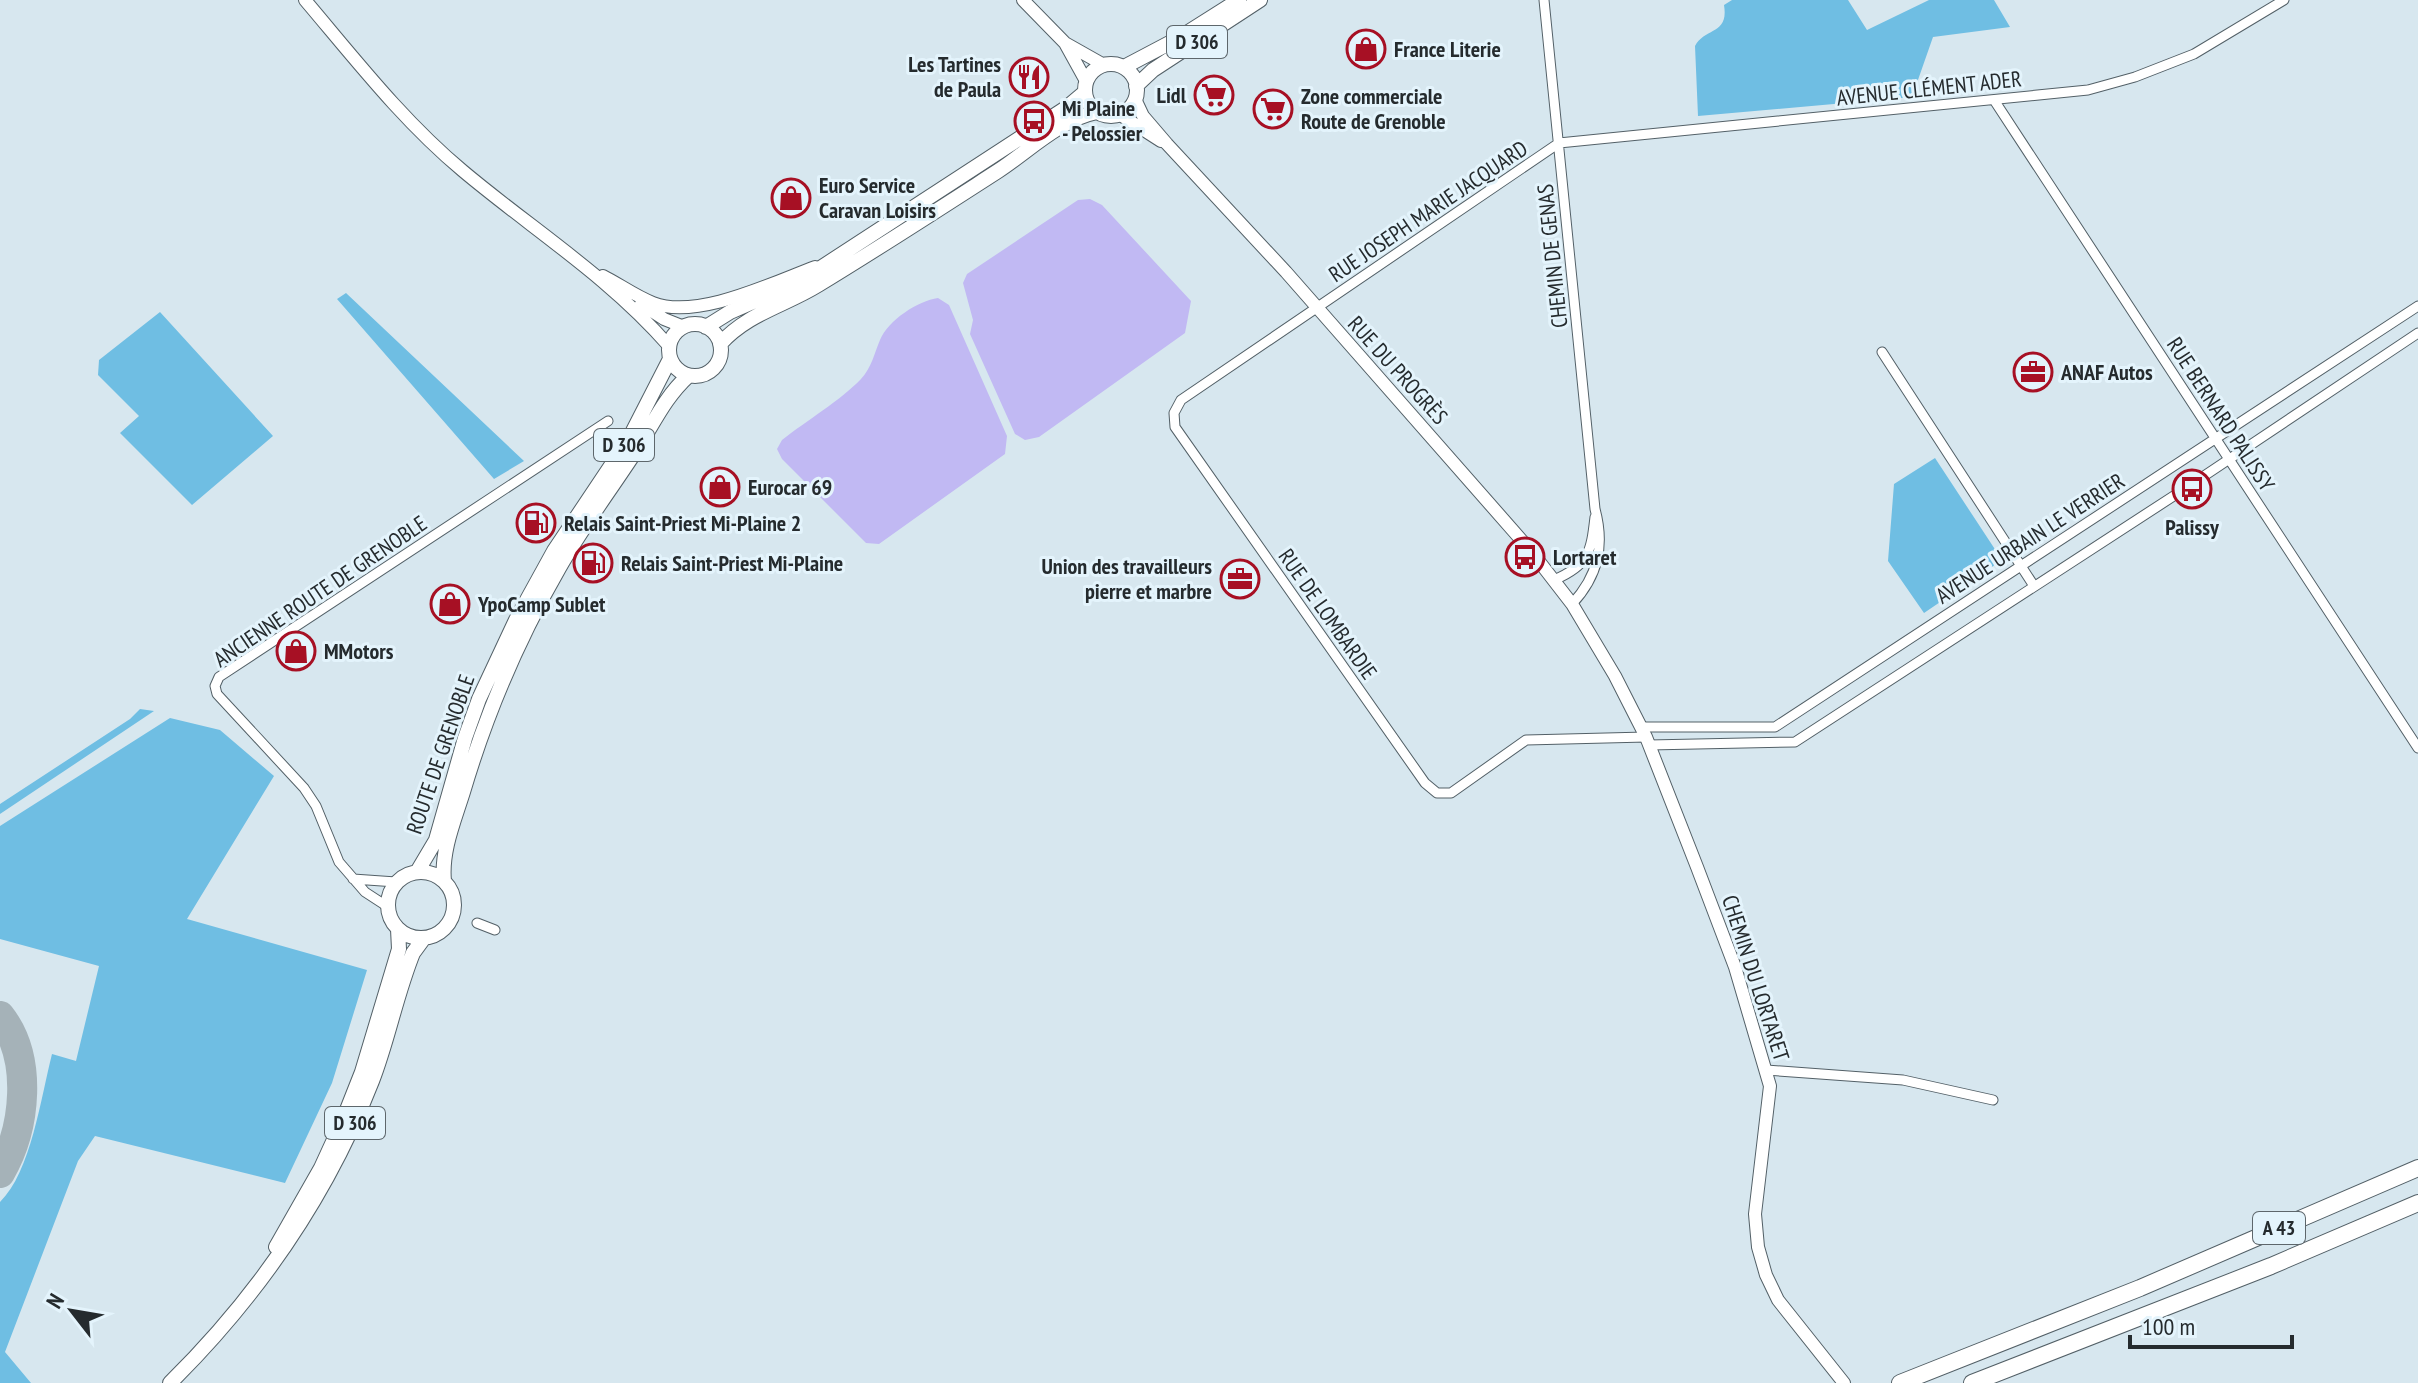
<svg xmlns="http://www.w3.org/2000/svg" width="2418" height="1383" viewBox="0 0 2418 1383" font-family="'PT Sans Narrow',sans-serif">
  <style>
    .green { fill: #6fbee3 }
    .water { fill: #c1b9f3 }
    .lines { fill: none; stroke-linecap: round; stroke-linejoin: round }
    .taxiway { stroke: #a5b2b8; stroke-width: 30 }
    .street-casing { stroke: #536067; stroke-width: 11 }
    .secondary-casing { stroke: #536067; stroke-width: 14 }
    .primary-casing { stroke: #536067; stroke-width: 16 }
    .highway-casing { stroke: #536067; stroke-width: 18 }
    .street { stroke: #fff; stroke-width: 9 }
    .secondary { stroke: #fff; stroke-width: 12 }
    .primary { stroke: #fff; stroke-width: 14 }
    .highway { stroke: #fff; stroke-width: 16 }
    .labels { text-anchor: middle; stroke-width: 6; stroke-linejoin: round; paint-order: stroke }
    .shield { fill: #e4f4fc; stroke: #5e676c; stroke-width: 2 }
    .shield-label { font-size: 20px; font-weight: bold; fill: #252b2e }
    .poi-label { font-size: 22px; font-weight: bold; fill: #252b2e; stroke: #e4f4fc; text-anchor: start }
    .street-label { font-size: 22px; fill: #252b2e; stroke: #e4f4fc }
  </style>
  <rect width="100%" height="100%" fill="#d7e7ef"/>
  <!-- green -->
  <path class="green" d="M1732,0H1848L1867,30L1929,0H1994L2010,27L1933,37L1912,97L1698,116L1695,46C1705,27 1729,35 1724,5Z
    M346,293L524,461L494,479L337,299Z
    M160,312L273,436L192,505L120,433L139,416L98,375L99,360Z
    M1935,458L2002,560L1924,613L1888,561L1894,484Z
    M140,709L154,711L0,814V804L130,719Z
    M170,718L220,730L274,776L187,919L367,970L332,1083L285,1183L95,1136L78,1161L5,1352L31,1383H0V1202C31,1172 41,1097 52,1054L76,1061L99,966L0,939V826Z"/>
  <!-- water -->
  <path class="water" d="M1090,199L1102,205L1191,301L1185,333L1039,437L1025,440L1015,434L970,334L973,320L963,283L967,274L1078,200Z
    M938,298L949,305L1007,436L1005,454L879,544L866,543L782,459L777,449L782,440C806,421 841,400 861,379C872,367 874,354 880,340C888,320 918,301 938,298Z"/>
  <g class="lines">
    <!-- taxiway -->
    <path class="taxiway" d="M0,1016C33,1058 26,1128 0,1173"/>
    <!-- street casing -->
    <g class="street-casing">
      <path id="street" d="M1544,0L1595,509C1605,546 1598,576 1572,604
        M1994,100L2418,748
        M1882,352L2034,586
        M1554,580C1589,565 1591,552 1595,517
        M1642,727H1775L2418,306
        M1646,737L1526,740L1451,793H1437L1425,783L1175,427L1174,413L1181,400L1559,143L2088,90L2135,77L2194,54L2284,0
        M1649,745L1795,742L2189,486L2418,333
        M353,879L396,882
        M388,907L365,892L339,862L316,806L304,788L217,694L215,686L219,677L608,421
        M477,923L495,930
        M1766,1070L1903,1080L1993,1100"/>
    </g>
    <!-- secondary casing -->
    <g class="secondary-casing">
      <path id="secondary" d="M305,0C355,59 403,121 463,171C532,229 609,277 669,346
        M1023,0L1065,43L1086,81
        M1065,43L1104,65
        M1135,99L1143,116L1167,144L1286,272L1531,551L1572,604L1615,676L1646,737L1697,867L1735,967L1770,1086L1755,1214L1758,1247L1766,1275L1778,1300L1844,1383
        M1119,114L1161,141
        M603,276C619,284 635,296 653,303C697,320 772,283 815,267
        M641,304L664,319L684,327"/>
    </g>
    <!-- primary casing -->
    <g class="primary-casing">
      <path id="primary" d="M1085 90a26 26 0 1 1 52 0a26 26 0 1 1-52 0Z
        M1124,67L1179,38L1239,0
        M1136,86L1153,70L1260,0
        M669 350a26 26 0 1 1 52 0a26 26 0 1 1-52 0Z
        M706,327L730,312L799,282L1066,108L1085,92
        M720,344C748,313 784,306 818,285C879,248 939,209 998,171C1030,150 1059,120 1097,112
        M417,872L436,840L465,738L479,699L516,620L554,551L629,439L670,359
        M388 905a33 33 0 1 1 66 0a33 33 0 1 1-66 0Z
        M444,881C441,851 454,821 463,792C486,714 518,639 559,568C581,529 608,493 633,455C652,427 663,399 688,376
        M276,1247L321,1168L343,1120L362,1072L399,949L398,929
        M170,1383C257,1297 327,1196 372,1081C388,1040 396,995 413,953L424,938"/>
    </g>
    <!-- highway casing -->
    <g class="highway-casing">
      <path id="highway" d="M1900,1383L2140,1288L2418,1168
        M1972,1383L2271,1266L2418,1203"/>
    </g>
    <!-- street -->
    <use href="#street" class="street"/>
    <!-- secondary -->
    <use href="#secondary" class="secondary"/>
    <!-- primary -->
    <use href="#primary" class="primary"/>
    <!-- highway -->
    <use href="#highway" class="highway"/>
  </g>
  <!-- icons -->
  <defs>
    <g id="shop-ring" transform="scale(2)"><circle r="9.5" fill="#e4f4fc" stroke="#a71024" stroke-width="1.5"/><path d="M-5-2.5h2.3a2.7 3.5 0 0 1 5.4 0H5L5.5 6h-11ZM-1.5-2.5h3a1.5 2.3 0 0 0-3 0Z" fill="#a71024"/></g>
    <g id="restaurant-ring" transform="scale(2)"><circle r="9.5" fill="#e4f4fc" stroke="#a71024" stroke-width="1.5"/><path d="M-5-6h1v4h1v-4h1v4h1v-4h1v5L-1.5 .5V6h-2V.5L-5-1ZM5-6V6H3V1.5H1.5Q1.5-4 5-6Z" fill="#a71024"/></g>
    <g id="supermarket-ring" transform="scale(2)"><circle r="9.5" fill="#e4f4fc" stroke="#a71024" stroke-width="1.5"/><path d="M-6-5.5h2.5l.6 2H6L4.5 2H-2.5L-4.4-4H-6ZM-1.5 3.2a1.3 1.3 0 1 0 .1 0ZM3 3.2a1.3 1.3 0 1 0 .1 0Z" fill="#a71024"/></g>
    <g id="bus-ring" transform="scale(2)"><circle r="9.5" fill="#e4f4fc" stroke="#a71024" stroke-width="1.5"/><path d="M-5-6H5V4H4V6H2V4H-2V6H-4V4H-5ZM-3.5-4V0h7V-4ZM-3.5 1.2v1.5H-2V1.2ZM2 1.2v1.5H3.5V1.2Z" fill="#a71024"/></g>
    <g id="office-ring" transform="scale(2)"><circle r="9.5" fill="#e4f4fc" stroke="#a71024" stroke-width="1.5"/><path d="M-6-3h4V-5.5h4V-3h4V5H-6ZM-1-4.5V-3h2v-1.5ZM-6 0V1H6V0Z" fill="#a71024"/></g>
    <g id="fuel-ring" transform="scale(2)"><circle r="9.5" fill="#e4f4fc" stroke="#a71024" stroke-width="1.5"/><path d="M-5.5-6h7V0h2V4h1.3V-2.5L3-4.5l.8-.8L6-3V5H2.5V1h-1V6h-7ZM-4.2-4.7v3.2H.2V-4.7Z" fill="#a71024"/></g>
  </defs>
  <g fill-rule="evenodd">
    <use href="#shop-ring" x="1366" y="49"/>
    <use href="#restaurant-ring" x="1029" y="77"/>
    <use href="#supermarket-ring" x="1214" y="95"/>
    <use href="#supermarket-ring" x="1273" y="109"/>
    <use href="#bus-ring" x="1034" y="121"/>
    <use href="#shop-ring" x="791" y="198"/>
    <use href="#office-ring" x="2033" y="372"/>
    <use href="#shop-ring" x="720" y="487"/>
    <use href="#bus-ring" x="2192" y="489"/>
    <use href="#fuel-ring" x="536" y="523"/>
    <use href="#bus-ring" x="1525" y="557"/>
    <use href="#fuel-ring" x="593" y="563"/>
    <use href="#office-ring" x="1240" y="579"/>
    <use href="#shop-ring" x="450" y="604"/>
    <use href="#shop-ring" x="296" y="651"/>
  </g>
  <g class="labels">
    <!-- shield labels -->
    <g class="shield">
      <rect x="1167" y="26" width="60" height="32" rx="6"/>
      <rect x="594" y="429" width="60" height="32" rx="6"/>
      <rect x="325" y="1107" width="60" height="32" rx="6"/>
      <rect x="2253" y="1212" width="52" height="32" rx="6"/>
    </g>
    <g class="shield-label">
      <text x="1197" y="49">D 306</text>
      <text x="624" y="452">D 306</text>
      <text x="355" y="1130">D 306</text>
      <text x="2279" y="1235">A 43</text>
    </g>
    <!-- poi labels -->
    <g class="poi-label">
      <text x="1394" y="57">France Literie</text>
      <text x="1001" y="72" text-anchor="end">Les Tartines<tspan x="1001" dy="25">de Paula</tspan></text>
      <text x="1186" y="103" text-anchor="end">Lidl</text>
      <text x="1301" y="104">Zone commerciale<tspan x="1301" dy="25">Route de Grenoble</tspan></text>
      <text x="1062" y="116">Mi Plaine<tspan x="1062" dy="25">- Pelossier</tspan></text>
      <text x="819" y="193">Euro Service<tspan x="819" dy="25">Caravan Loisirs</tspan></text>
      <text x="2061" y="380">ANAF Autos</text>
      <text x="748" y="495">Eurocar 69</text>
      <text x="564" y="531">Relais Saint-Priest Mi-Plaine 2</text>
      <text x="2192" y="535" text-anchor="middle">Palissy</text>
      <text x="1553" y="565">Lortaret</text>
      <text x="621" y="571">Relais Saint-Priest Mi-Plaine</text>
      <text x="1212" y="574" text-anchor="end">Union des travailleurs<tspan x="1212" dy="25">pierre et marbre</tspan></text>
      <text x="478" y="612">YpoCamp Sublet</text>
      <text x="324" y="659">MMotors</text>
    </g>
    <!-- street labels -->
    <g class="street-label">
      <text transform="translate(1929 88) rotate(-6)" y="8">AVENUE CLÉMENT ADER</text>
      <text transform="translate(1428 211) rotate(-34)" y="8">RUE JOSEPH MARIE JACQUARD</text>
      <text transform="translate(1552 256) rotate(-96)" y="8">CHEMIN DE GENAS</text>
      <text transform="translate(1398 370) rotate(48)" y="8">RUE DU PROGRÈS</text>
      <text transform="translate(2221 414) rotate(57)" y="8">RUE BERNARD PALISSY</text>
      <text transform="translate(2030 538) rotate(-33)" y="8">AVENUE URBAIN LE VERRIER</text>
      <text transform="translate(320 591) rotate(-34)" y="8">ANCIENNE ROUTE DE GRENOBLE</text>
      <text transform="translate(1328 614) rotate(55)" y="8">RUE DE LOMBARDIE</text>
      <text transform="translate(440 754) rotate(-71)" y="8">ROUTE DE GRENOBLE</text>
      <text transform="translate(1756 978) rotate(72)" y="8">CHEMIN DU LORTARET</text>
    </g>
  </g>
  <!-- north arrow -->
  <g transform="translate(72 1311) rotate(301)" stroke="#e4f4fc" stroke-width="6" paint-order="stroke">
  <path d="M0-6L14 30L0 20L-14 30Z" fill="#252b2e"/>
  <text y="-12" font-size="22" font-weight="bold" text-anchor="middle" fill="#252b2e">N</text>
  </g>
  <!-- scale -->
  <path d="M2130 1335v12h162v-12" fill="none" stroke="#252b2e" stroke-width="4"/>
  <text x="2142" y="1335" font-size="24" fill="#252b2e" stroke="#e4f4fc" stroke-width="6" paint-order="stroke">100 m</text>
</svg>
